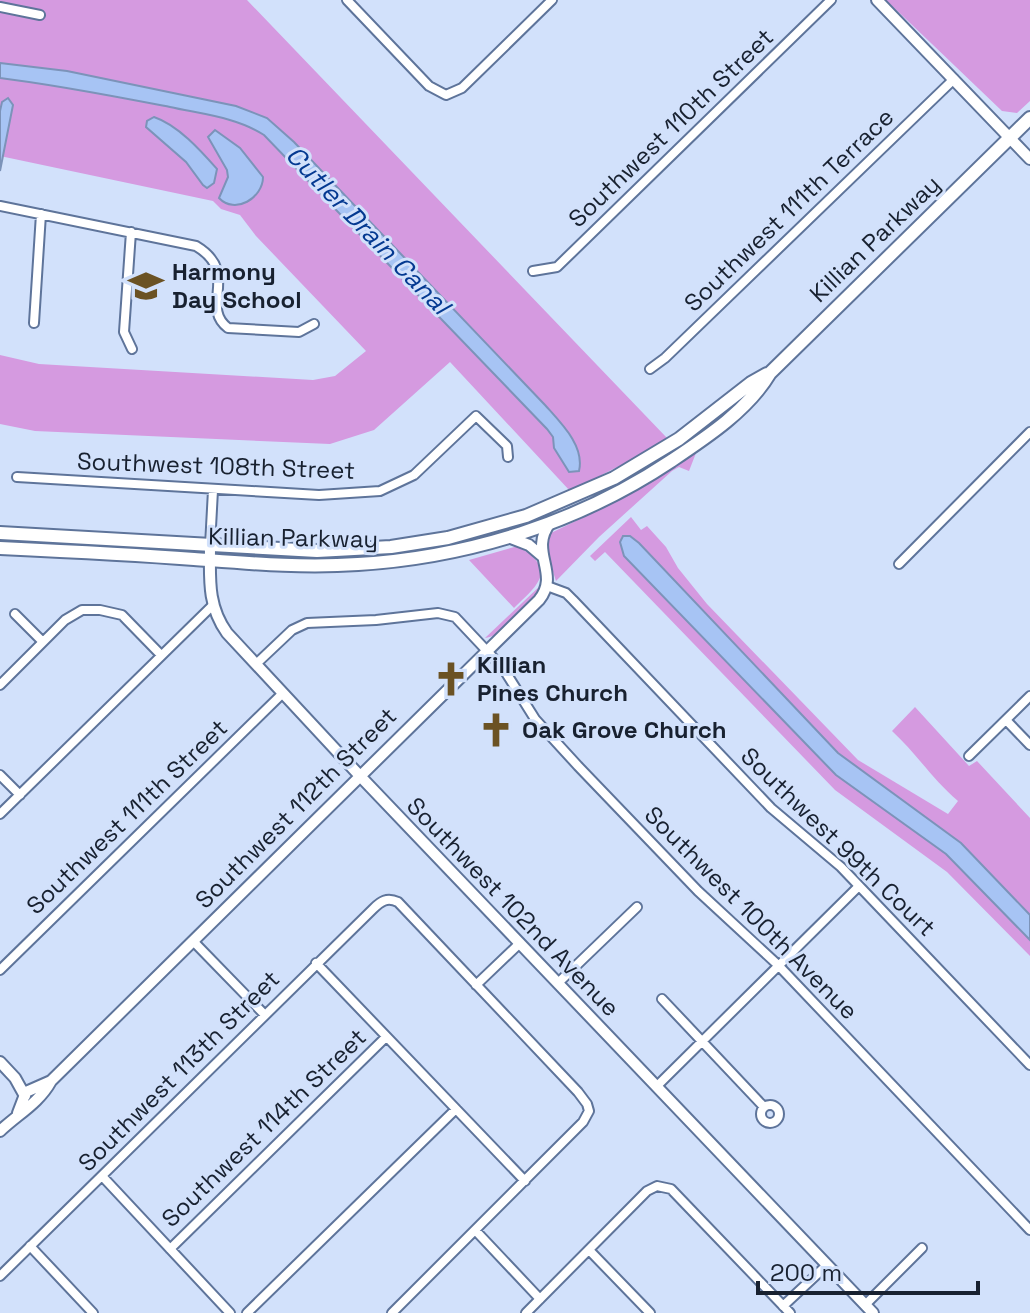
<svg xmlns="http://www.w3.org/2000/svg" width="1030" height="1313" viewBox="0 0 1030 1313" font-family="'Space Grotesk',sans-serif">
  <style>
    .green { fill: #d59ae0; fill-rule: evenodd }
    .water { fill: #a7c4f4; stroke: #7c93b9; stroke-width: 2 }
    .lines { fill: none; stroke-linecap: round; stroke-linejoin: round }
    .minor-casing { stroke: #5e749a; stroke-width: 12 }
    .tertiary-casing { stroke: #5e749a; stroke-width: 14 }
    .secondary-casing { stroke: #5e749a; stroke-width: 16 }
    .minor { stroke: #fff; stroke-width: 8 }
    .tertiary { stroke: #fff; stroke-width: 10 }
    .secondary { stroke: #fff; stroke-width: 12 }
    .labels { text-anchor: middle; stroke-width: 6; stroke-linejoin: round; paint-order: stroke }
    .street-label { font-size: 24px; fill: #182130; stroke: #d2e1fb }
    .poi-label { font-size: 24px; font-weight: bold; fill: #182130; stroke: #d2e1fb; text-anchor: start }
    .water-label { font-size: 26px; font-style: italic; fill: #043991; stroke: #d2e1fb }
  </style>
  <rect width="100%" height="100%" fill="#d2e1fb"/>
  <!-- green -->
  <path class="green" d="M0,0H247L667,438L631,460L570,491L450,362L374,430L330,444L35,431L0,424V355L39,364L313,380L335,376L366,351L256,236L240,215L221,209L213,201L0,156ZM478,336L565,428C572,440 582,453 580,467L570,472L554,448L553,436L547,429L498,379Z
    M886,0H1030V101L1017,113L1002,111Z
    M696,453L689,471L679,467L672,471L599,537L556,581L546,550V538L551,533L621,499Z
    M631,517L641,530L647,526L666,547L678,568L707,604L858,760L948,814L958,801C933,780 916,753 892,731L915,707L969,766L977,761L1030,818V915L961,843L838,753L636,540L630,536L621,537L624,556L836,775L947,854L1030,940V956L947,872L835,790L605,552L595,561L590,556Z
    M518,546C558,570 538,585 514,608L469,560Z
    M542,584C536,601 502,637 485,638Z"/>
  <!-- water -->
  <path class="water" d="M0,63L67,71L236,106L267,118L294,142L545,405C561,423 585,446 579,471L569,472L554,448L553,437L547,429L264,135C236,117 201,114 170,107C113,96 57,85 0,78Z
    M8,98L13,105L0,171V111L2,102Z
    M154,117C178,125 201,151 217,169L214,183L207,188L203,185L186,162L146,127L147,121Z
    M215,130L240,148L263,177C263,198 235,215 219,198L228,177L227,170L208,137Z
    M623,536H630L639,543L838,753L961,843L1030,915V940L946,854L836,775L624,556L620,542Z"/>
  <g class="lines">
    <!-- minor casing -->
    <g class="minor-casing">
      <path id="minor" d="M347,0L429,86L446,95L462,88L552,0
        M0,7L40,15
        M0,206L196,246C241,273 199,306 228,328L299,332L314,324
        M131,232L124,332L132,349
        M533,271L557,267L831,0
        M34,323L41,214
        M650,369L665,358L954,79
        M17,477L319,495L380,491L414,475L476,416L507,446L508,457
        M210,546L213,490
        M899,564L1030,432
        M547,586L566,593L573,600L771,808L841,867L1030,1065
        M15,614L43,642
        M256,664L292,630L307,623L376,620L438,613L455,617L503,668L535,719L578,766L698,891L778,965L1030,1230
        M0,685L65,620L82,610H100L122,615L161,655
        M1006,720L1030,745
        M969,756L1030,696
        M0,775L20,795
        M0,814L212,606
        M193,941L265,1015
        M316,963L525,1181
        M0,970L283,693
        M558,983L637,907
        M476,985L520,943
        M662,999L764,1107
        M657,1086L859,886
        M761 1114a9 9 0 1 1 18 0a9 9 0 1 1-18 0Z
        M102,1176L230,1313
        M475,1230L540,1299
        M30,1246L93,1313
        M170,1249L386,1037
        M589,1250L650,1313
        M0,1276L373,909C381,901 387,897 398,902L578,1092L587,1104L589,1111L583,1122L392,1313
        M865,1305L922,1248
        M783,1306L827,1265
        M247,1313L456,1109
        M526,1313L647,1191L657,1186L671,1189L790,1313"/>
    </g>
    <!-- tertiary casing -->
    <g class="tertiary-casing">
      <path id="tertiary" d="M877,0L1030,159
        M508,537L529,545L542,556
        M210,546C210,578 207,605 227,633L360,776L873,1313
        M0,1062L15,1078L25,1096
        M18,1113L26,1092L51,1081
        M0,1131C18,1114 39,1103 51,1081L539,600C561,573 528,552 550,523"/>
    </g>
    <!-- secondary casing -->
    <g class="secondary-casing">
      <path id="secondary" d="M0,533L317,551L391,547L448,538L526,516L614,478L679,439L751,383L767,374
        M0,548C65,551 129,554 194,559C248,563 303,568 358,564C469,557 578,523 671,461C707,437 748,410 770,373L1030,118"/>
    </g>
    <!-- minor -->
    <use href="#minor" class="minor"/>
    <!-- tertiary -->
    <use href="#tertiary" class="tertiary"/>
    <!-- secondary -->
    <use href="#secondary" class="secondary"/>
  </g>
  <!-- icons -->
  <defs>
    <g id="school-bare" transform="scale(2.76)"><path d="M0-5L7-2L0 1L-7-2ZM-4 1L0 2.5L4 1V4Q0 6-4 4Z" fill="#6b5223" stroke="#d2e1fb" stroke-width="2.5" paint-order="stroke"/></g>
    <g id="church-bare" transform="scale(2.76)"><path d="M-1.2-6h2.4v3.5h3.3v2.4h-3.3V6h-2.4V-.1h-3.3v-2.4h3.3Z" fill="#6b5223" stroke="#d2e1fb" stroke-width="2.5" paint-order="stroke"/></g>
  </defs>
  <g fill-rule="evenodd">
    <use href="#school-bare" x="146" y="286"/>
    <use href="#church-bare" x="451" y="679"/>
    <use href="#church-bare" x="496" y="730"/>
  </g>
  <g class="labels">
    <!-- street labels -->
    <g class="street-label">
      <text transform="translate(671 128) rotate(-44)" y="8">Southwest 110th Street</text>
      <text transform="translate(789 210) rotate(-44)" y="8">Southwest 111th Terrace</text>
      <text transform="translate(875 239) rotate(-44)" y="8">Killian Parkway</text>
      <text transform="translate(216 466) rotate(2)" y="8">Southwest 108th Street</text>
      <text transform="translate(293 538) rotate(1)" y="8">Killian Parkway</text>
      <text transform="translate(296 808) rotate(-45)" y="8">Southwest 112th Street</text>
      <text transform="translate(127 817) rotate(-44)" y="8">Southwest 111th Street</text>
      <text transform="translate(838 842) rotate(44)" y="8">Southwest 99th Court</text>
      <text transform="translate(513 907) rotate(46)" y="8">Southwest 102nd Avenue</text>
      <text transform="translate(751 913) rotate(45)" y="8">Southwest 100th Avenue</text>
      <text transform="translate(179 1071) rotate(-45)" y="8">Southwest 113th Street</text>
      <text transform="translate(264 1128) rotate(-44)" y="8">Southwest 114th Street</text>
    </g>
    <!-- poi labels -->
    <g class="poi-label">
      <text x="172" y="280">Harmony<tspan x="172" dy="28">Day School</tspan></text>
      <text x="477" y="673">Killian<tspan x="477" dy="28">Pines Church</tspan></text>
      <text x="522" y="738">Oak Grove Church</text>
    </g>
    <!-- water labels -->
    <g class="water-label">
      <text transform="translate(368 230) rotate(46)" y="9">Cutler Drain Canal</text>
    </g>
  </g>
  <!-- scale -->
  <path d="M758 1281v12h220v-12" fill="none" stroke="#182130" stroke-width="4"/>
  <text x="770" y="1281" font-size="24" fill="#182130" stroke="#d2e1fb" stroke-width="6" paint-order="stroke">200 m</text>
</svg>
